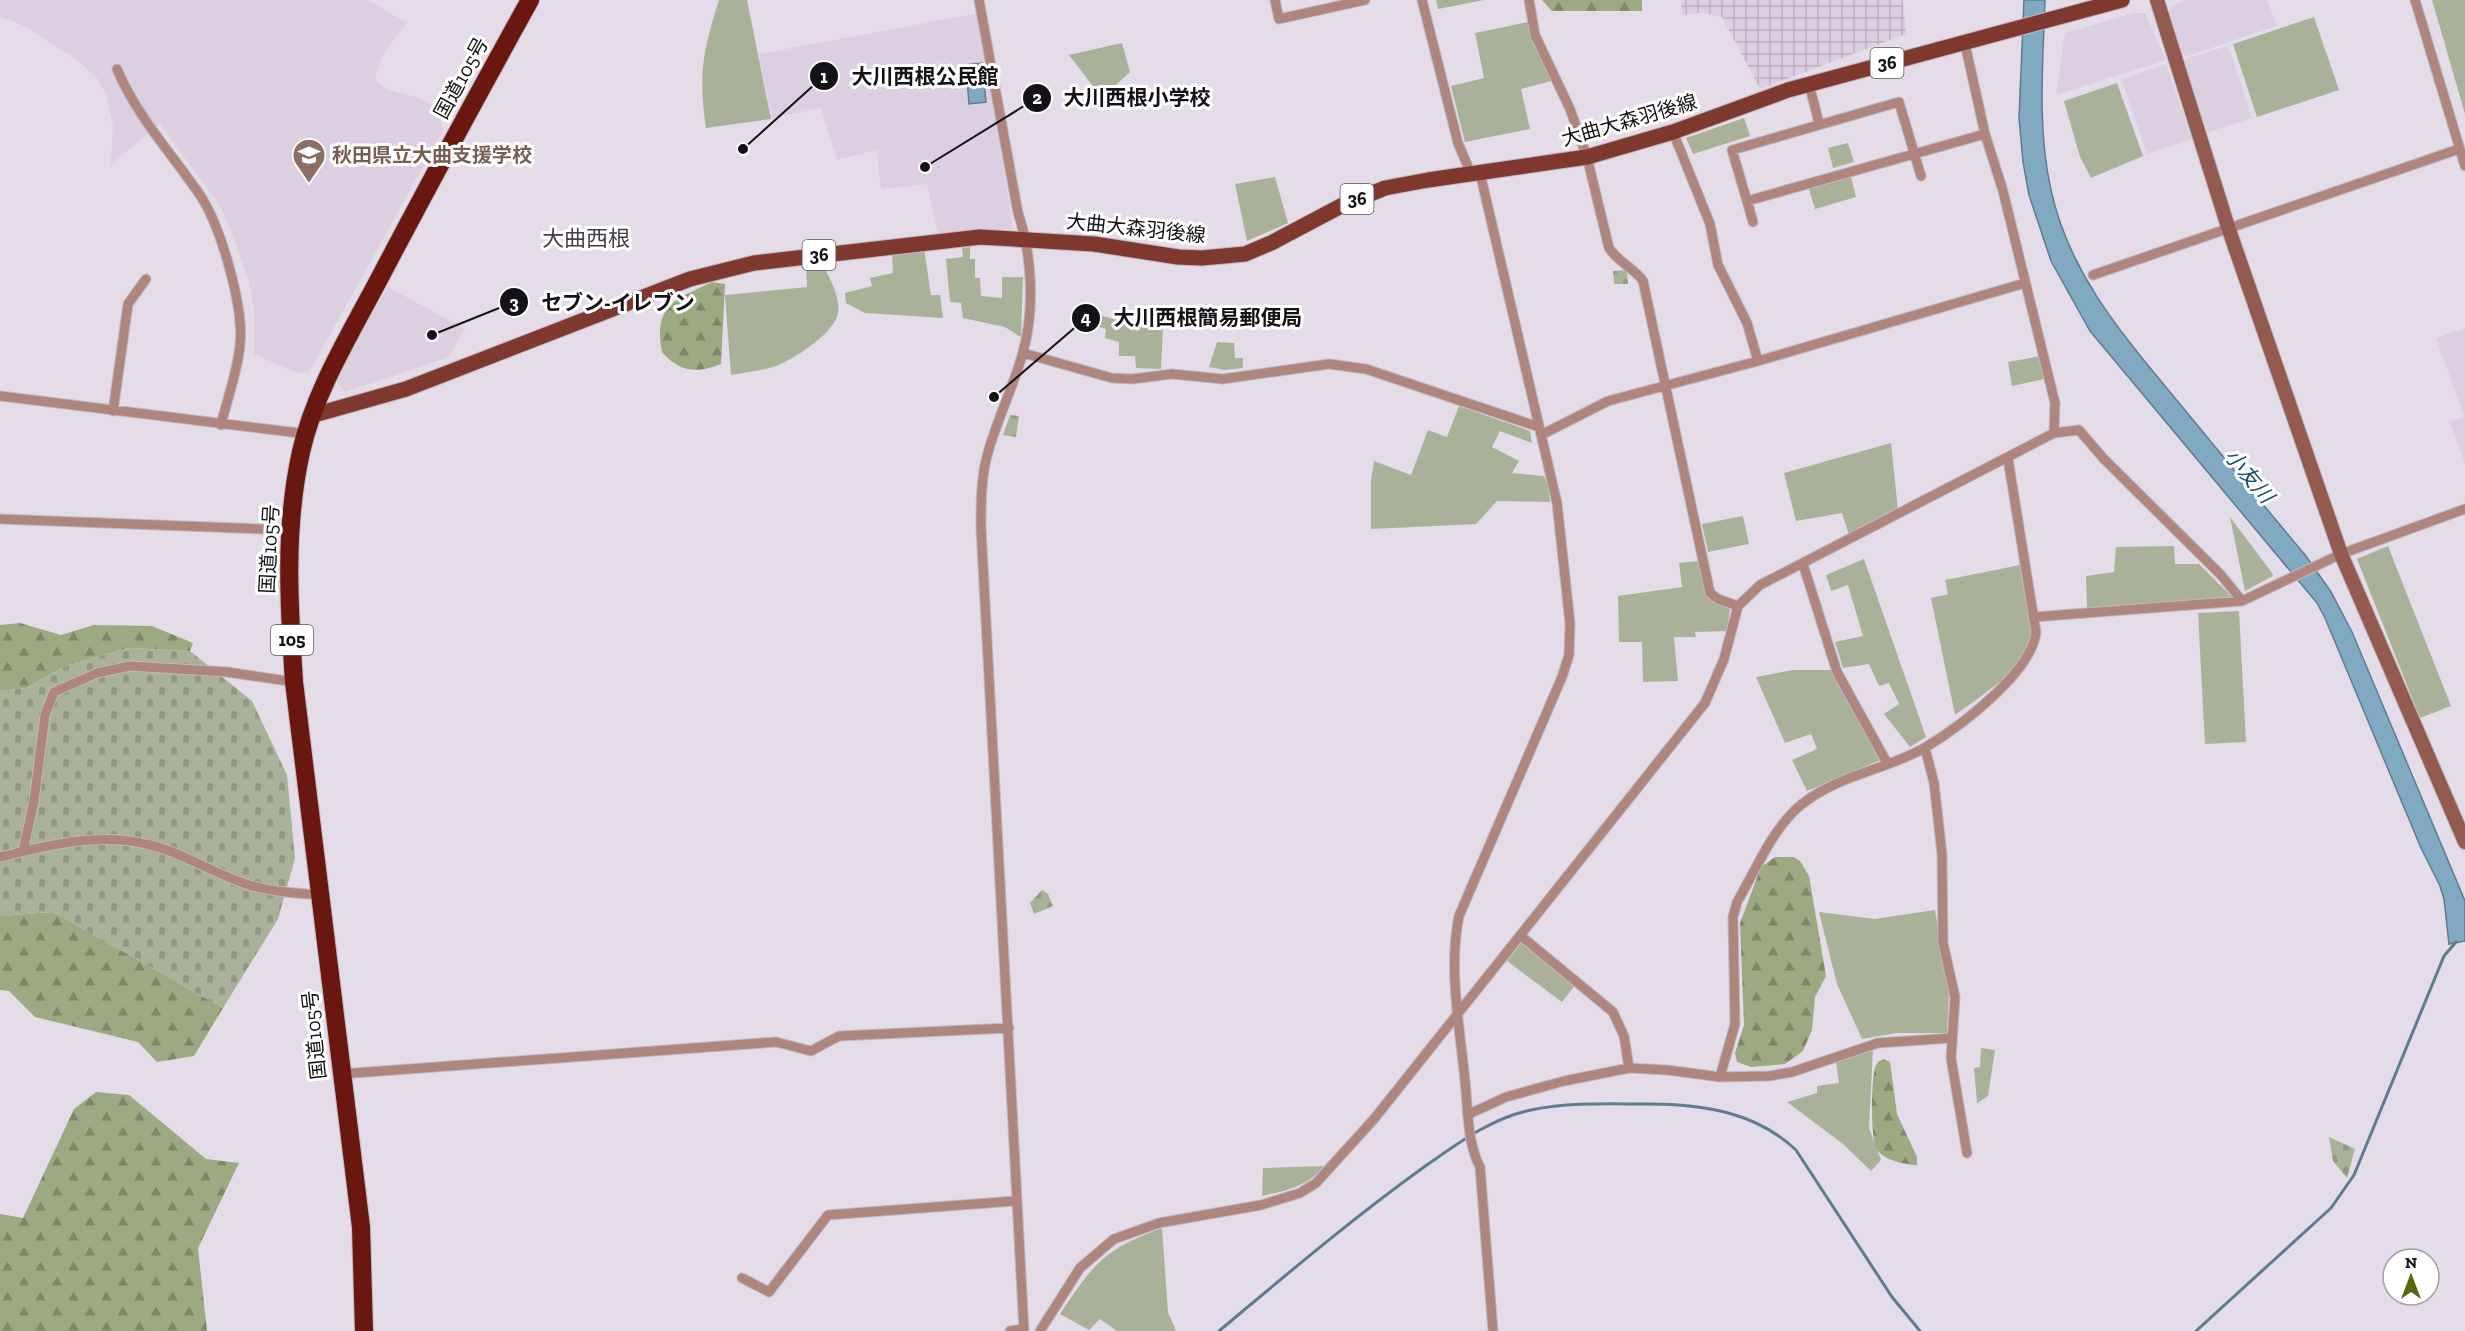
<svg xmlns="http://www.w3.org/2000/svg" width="2465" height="1331" viewBox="0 0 2465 1331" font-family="'Zilla Slab','Noto Sans JP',serif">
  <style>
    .built { fill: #dbcfe1 }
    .industrial { fill: url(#industrial-grid) }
    .green { fill: #a9b299 }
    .forest { fill: url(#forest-firs) }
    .cemetery { fill: url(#cemetery-stones) }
    .water { fill: #7faac1; stroke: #5f7c8e; stroke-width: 1.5 }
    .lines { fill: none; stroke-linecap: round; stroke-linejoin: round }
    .stream { stroke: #5f7c8e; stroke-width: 3 }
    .street-casing { stroke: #bfb8c2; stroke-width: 11 }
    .secondary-casing { stroke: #bfb8c2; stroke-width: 16 }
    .primary-casing { stroke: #bfb8c2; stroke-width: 17 }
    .highway-casing { stroke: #bfb8c2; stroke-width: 20 }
    .street { stroke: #af857e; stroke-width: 9 }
    .secondary { stroke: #94594f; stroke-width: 14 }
    .primary { stroke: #7e382e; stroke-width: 15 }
    .highway { stroke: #6a180f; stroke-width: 18 }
    .labels { text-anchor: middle; stroke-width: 6; stroke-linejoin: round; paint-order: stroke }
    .shield { fill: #fff; stroke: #5a595c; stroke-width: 1.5 }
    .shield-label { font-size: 18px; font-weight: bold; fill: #141216 }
    .street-label { font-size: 20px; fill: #141216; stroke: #fff }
    .education-label { font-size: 20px; font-weight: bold; fill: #785e54; stroke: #fff; text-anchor: start }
    .water-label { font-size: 21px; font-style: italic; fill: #164e67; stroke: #fff }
    .quarter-label { font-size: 22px; fill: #433d46; stroke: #fff }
    .leader { fill: none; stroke: #141216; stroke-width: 2 }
    .callout-dot { fill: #141216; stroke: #fff; stroke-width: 2 }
    .mark-label { font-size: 18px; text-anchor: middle; font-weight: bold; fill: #fff }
    .callout-label { font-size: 21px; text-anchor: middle; font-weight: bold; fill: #141216; stroke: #fff; stroke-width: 6; stroke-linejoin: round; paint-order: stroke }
  </style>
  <defs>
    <pattern id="industrial-grid" width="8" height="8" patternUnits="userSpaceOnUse" patternTransform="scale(1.5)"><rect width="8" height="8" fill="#dbcfe1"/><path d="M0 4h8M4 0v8" fill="none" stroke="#bbb1c0"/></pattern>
    <pattern id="forest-firs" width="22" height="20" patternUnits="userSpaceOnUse" patternTransform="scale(1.5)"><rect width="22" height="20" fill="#9ca981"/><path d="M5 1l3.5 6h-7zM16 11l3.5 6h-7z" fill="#7e8869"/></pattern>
    <pattern id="cemetery-stones" width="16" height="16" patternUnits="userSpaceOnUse" patternTransform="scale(1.5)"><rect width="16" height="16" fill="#a9b299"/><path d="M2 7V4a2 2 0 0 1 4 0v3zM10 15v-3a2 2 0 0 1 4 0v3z" fill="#919883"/></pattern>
  </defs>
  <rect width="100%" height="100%" fill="#e4dce8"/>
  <!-- built -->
  <path class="built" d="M0,0H368L407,23L383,54L375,79L386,89L419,98L433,106L440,115L443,131L309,372L298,373L254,354V308L249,282L229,225L219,204L160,124L111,164L113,125L105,92L97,78L76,59L26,27L0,16Z
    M2184,0H2267L2277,26L2181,58L2167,14L2172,7Z
    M979,13L1013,229L938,233L927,184L881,189L877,150L837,160L821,108L772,118L759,54Z
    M2135,13H2145L2166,60L2056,95L2065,33Z
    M2228,46L2252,118L2206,133L2183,60Z
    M2166,64L2192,139L2147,154L2121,79Z
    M388,287L465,329L447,358L345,392L337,382L340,366Z
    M2465,328V464L2450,422L2464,416L2436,338Z"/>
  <!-- industrial -->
  <path class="industrial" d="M1681,0H1903L1906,34L1760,89L1722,17L1702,13L1682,15Z"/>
  <!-- green -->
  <path class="green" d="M719,0H747L771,119L706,128C698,74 703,51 719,0Z
    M1436,0H1484L1438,9Z
    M2432,0H2465V114Z
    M2314,17L2339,90L2257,117L2233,44Z
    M1529,22L1531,35L1551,81L1521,89L1530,129L1465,142L1451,86L1484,78L1475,33Z
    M1122,43L1130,72L1102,98L1069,55Z
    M2117,83L2143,156L2091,178L2080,157L2064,101Z
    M1744,118L1750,136L1693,154L1686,138Z
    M1848,143L1854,162L1833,168L1828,148Z
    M1275,177L1288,223L1247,241L1235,184Z
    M1851,177L1856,197L1815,209L1809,189Z
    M970,247V259H975V278H980L981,296L1002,298V277H1023L1021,337L1005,327L963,318L961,303L950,302L946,259L963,257L962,248Z
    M924,248L931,295H940L943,318L865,313L846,303L845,293L872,286L870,278L893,273L892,251Z
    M821,261C828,276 841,296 838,313C835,332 798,356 781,364C767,370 747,372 731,375L725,295L807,287L806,263Z
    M1099,315L1121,321L1163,324L1161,369L1136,368L1135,356H1119V342L1105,338L1106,329L1095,326Z
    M1217,342L1234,343L1235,358H1243V368L1225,370L1209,367Z
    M2040,356L2044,379L2012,386L2008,362Z
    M1459,406L1530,431L1532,443L1500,431L1492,447L1519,461L1512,473L1544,476L1548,486L1550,502L1497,501L1476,524L1371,529V480L1374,461L1411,475L1428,430L1447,437Z
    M1891,443L1898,511L1849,535L1842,513L1796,521L1784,473Z
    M1743,516L1749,544L1708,552L1702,524Z
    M2230,517L2272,573L2273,576L2245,591Z
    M2174,546L2175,564H2199L2234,599L2087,608L2086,576L2114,572L2116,547Z
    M2388,546L2451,706L2420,718L2357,559Z
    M1864,559L1926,737L1910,747L1884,714L1899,704L1889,683L1879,686L1869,664L1843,668L1835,642L1863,636L1848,585L1831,591L1826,575Z
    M1700,561C1705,588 1702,598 1730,609L1727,631L1695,632L1696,637H1674L1678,681L1643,682L1642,642H1619L1618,596L1682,587L1679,563Z
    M2020,565C2022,581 2034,631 2030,644C2021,671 1977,699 1955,715L1931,598L1948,594L1945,580Z
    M2239,611L2246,742L2205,744L2198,613Z
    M1793,670H1832L1873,748L1883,759L1807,791L1792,760L1817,749L1811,734L1785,743L1756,677Z
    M1935,910L1949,994L1947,1033H1897L1862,1039L1837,984L1819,912L1875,919Z
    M1521,943L1576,984L1562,1002L1507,961Z
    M1873,1048L1869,1128L1881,1160L1871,1171L1843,1144L1787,1102L1817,1093V1086L1839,1083L1836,1062Z
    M1981,1048L1995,1050L1988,1096L1977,1103L1974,1068L1980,1067Z
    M1323,1166C1310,1186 1285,1191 1262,1196L1263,1168Z
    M1162,1228L1168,1312L1176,1331H1117L1100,1319L1089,1330L1060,1314C1094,1263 1103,1250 1162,1228Z"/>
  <!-- forest -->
  <path class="forest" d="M1542,0H1642V11H1552Z
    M712,282L725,284L721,364C697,374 679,372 662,352C653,305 675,300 712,282Z
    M20,623L61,635L94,625L152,626L193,643L190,651L128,648L65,666L27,688L0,691V625Z
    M1775,857H1794L1800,861L1809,876L1826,976L1815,997L1812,1030L1803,1051L1785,1064L1751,1067L1737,1062L1735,1053L1744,1025L1740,923L1761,867Z
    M53,912L223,1008L194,1056L157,1062L138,1042L35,1017L9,991L0,990V916Z
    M1883,1059L1890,1062L1897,1114L1917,1157V1165C1906,1165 1884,1160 1877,1150C1870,1140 1871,1075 1876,1065C1878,1061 1880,1061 1883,1059Z
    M96,1092L129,1095L206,1159L239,1163L198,1248L207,1331H0V1214L23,1218L74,1109Z"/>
  <!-- cemetery -->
  <path class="cemetery" d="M1627,270L1628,284H1614L1613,271Z
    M1010,415L1019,416L1016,437L1003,435Z
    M128,648L190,651L252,701L287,775L295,858L278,919L223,1008L53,912L0,916V691L27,688L65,666Z
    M1042,890L1048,894L1053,906L1034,914L1030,903Z
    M2329,1137L2355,1149L2347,1178L2333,1161Z"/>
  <!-- water -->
  <path class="water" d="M2024,0H2045C2043,63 2037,128 2051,190C2070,278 2129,342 2184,409C2224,458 2265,507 2306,556L2331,592L2352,632L2465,901V941L2449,944L2444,899L2440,886L2421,848L2325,618L2317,603L2090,331L2051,261L2029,195L2023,162L2019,118Z
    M982,63L986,102L969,104L966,65Z"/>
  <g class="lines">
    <!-- stream -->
    <path class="stream" d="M1219,1331C1286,1275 1353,1218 1424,1167C1457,1144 1491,1118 1531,1110C1570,1102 1610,1104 1649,1104C1702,1104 1756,1112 1796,1150L1892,1297L1920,1331
      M2196,1331L2331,1208L2354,1175L2444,956L2456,942"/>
    <!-- street casing -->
    <g class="street-casing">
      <path id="street" d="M979,0L1018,213C1032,254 1035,310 1023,352C1013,389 995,423 986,460C981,482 981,506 981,528L1024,1331
        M1275,0L1279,19L1365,0
        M1422,0L1458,143L1471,174
        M1529,0L1535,35L1570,109L1587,157L1609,248C1618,262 1634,268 1643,281L1710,593L1718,599L1738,606
        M2415,0L2465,166
        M1965,44L1985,134L2003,191L2055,403L2054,433
        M117,69C136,115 172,154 200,195C221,227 244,307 240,344C238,371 227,399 221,425
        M1809,84L1819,123
        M1673,132L1710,224L1718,265L1747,323L1758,361
        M1480,173L1557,503L1570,623L1569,655L1562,677L1459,916C1448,969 1460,1028 1465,1081C1468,1108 1467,1143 1480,1167L1493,1331
        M1921,176L1899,102L1732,150L1747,201L1985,134
        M1747,201L1753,222
        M2093,275L2459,149
        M1023,353L1112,378L1132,379L1172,374L1223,379L1329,364L1366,369L1539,427
        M0,396L307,434
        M113,411L128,304L146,279
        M1541,435L1608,401L1758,361L2025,283
        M0,519L290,530
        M1803,564L1837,672L1887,763
        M2034,617L2242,601L2341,554L2465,509
        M1925,748L1934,783L1942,854L1943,943L1955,997L1951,1058L1967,1153
        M23,851L34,801L45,715L54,692L97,673L130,666L227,672L294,682
        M0,857C46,846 98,832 146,844C182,852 214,874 249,885C273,892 297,893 321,895
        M1521,936L1613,1012L1624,1036L1629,1068
        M341,1074L776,1042L811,1051L839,1036L1009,1028
        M1720,1077L1735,1024L1733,917L1737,902C1756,870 1773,827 1802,804C1840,774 1887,770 1926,747C1961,726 2032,672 2036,632L2008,459
        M1469,1114L1506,1097L1564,1081L1629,1068L1667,1070L1720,1077L1769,1076L1792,1072L1878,1043L1952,1038
        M742,1278L769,1292L828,1215L1015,1201
        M1010,1331L1023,1329
        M1040,1331L1080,1268L1114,1239L1159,1223L1261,1205L1300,1193L1316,1183L1374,1119L1705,703L1724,659L1738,606L1760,585L2054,433L2079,430L2104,459L2221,575L2242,601"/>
    </g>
    <!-- secondary casing -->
    <g class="secondary-casing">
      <path id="secondary" d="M2157,0L2228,227L2341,554L2465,842"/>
    </g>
    <!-- primary casing -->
    <g class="primary-casing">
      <path id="primary" d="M314,415L406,389L690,279L754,263L980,237L1094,244L1178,257L1202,258L1245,254L1271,243L1341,206L1385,188L1428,180L1587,157L1673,132L1788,90L2122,0"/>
    </g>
    <!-- highway casing -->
    <g class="highway-casing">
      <path id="highway" d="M364,1331L361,1227L294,682C289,606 284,528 301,452C314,393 349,336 377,283C427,188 478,94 530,0"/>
    </g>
    <!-- street -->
    <use href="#street" class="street"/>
    <!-- secondary -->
    <use href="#secondary" class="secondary"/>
    <!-- primary -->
    <use href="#primary" class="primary"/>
    <!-- highway -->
    <use href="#highway" class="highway"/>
  </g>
  <!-- icons -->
  <defs>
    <g id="school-pin" transform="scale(1.725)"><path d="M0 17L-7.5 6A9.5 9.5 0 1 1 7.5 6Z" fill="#8d6e63" stroke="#fff"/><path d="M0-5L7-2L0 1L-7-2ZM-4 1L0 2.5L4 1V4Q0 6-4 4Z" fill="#fff"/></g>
  </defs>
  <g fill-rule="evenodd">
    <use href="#school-pin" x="309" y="155"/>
  </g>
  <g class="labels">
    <!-- shield labels -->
    <g class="shield">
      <rect x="1870.5" y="48" width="33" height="30" rx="4.5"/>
      <rect x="1340.5" y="184" width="33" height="30" rx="4.5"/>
      <rect x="802.5" y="240" width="33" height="30" rx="4.5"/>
      <rect x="271" y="625" width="42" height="30" rx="4.5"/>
    </g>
    <g class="shield-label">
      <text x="1887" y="69">36</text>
      <text x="1357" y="205">36</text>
      <text x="819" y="261">36</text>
      <text x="292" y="646">105</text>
    </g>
    <!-- street labels -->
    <g class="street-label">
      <text transform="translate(461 78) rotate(-61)" y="7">国道105号</text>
      <text transform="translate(1629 120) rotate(-16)" y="7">大曲大森羽後線</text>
      <text transform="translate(1136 228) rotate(6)" y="7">大曲大森羽後線</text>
      <text transform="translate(269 549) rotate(-87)" y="7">国道105号</text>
      <text transform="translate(314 1035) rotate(-96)" y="7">国道105号</text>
    </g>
    <!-- education labels -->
    <g class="education-label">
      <text x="332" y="162">秋田県立大曲支援学校</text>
    </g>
    <!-- water labels -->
    <g class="water-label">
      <text transform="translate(2249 476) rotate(50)" y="7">小友川</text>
    </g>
    <!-- quarter labels -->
    <g class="quarter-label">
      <text x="586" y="246">大曲西根</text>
    </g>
  </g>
  <!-- callouts -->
  <path class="leader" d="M743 149L824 76M925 167L1037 98M432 335L514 302M994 397L1086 318"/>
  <g class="callout-dot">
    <circle cx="743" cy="149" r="6"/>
    <circle cx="925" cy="167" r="6"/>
    <circle cx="432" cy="335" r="6"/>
    <circle cx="994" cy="397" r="6"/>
    <circle cx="824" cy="76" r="15"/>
    <circle cx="1037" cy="98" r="15"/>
    <circle cx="514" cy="302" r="15"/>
    <circle cx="1086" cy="318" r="15"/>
  </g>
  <g class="mark-label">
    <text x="824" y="83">1</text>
    <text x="1037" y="104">2</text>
    <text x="514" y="309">3</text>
    <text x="1086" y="324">4</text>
  </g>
  <g class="callout-label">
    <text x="925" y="84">大川西根公民館</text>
    <text x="1137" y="105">大川西根小学校</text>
    <text x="618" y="310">セブン-イレブン</text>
    <text x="1208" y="325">大川西根簡易郵便局</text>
  </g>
  <!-- north arrow -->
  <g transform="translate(2411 1277)"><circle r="28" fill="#ffffff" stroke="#a1a0a2" stroke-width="1.5"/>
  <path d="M0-4.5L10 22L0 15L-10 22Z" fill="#5b670c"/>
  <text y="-9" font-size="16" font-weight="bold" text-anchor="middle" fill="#141216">N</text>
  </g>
</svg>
